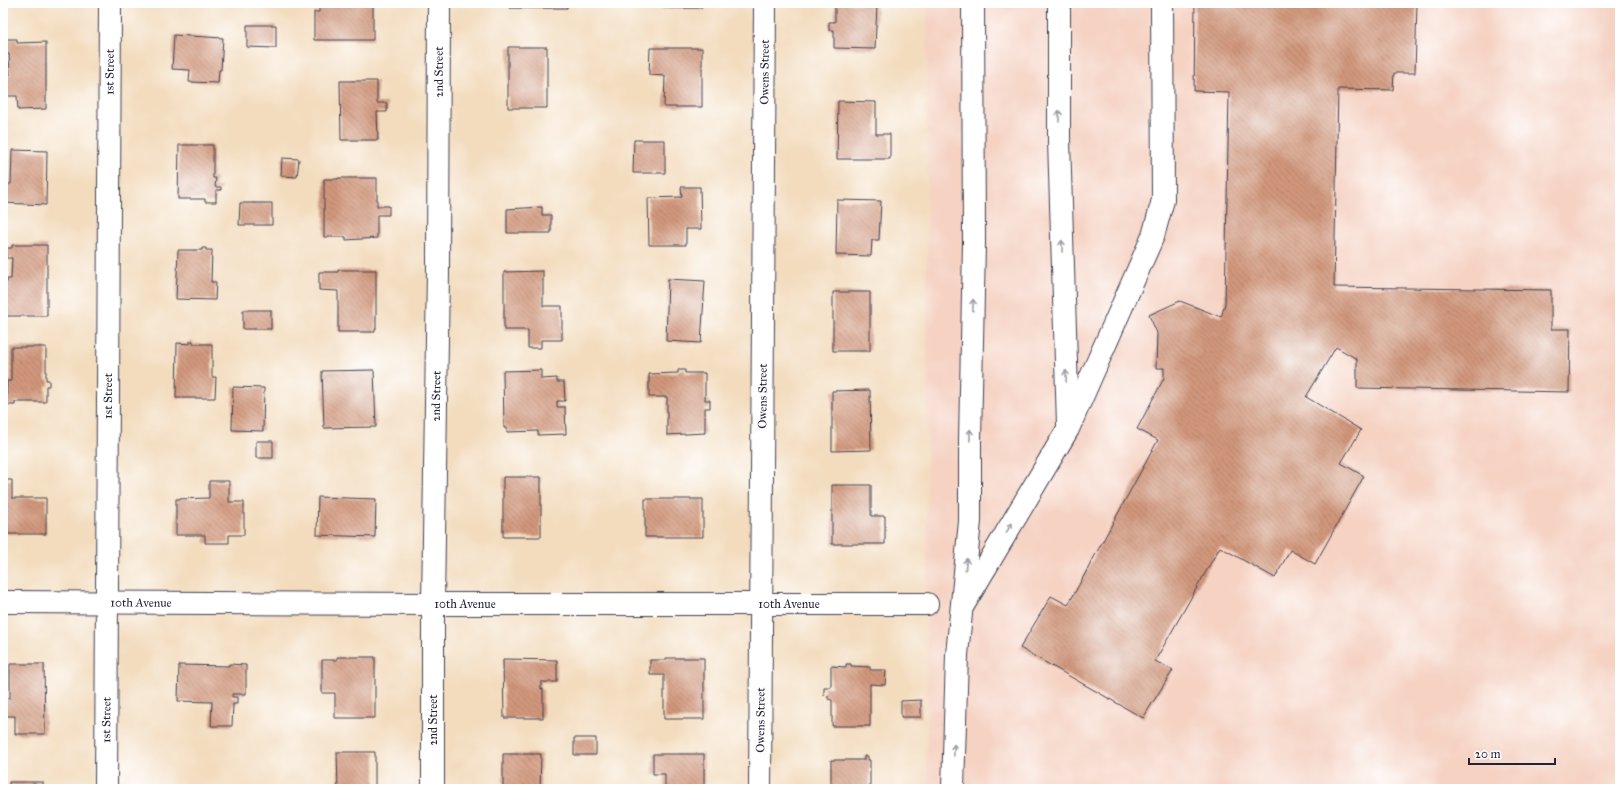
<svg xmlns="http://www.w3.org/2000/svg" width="1623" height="792" viewBox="0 0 1623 792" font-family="'IM FELL Great Primer',serif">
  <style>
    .built { fill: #f5d2c2 }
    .building { fill: url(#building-back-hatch) }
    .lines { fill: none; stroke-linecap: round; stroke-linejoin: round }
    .minor-casing { stroke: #413e4f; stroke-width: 24 }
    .minor { stroke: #fff; stroke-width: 22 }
    .oneway { stroke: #9c9ca7 }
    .labels { text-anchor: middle; stroke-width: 3.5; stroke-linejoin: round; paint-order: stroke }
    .street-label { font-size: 12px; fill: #22223b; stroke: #fff }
  </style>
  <defs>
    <pattern id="building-back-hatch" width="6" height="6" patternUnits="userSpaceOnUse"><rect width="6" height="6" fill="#d1977b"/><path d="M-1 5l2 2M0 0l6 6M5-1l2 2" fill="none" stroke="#a97b66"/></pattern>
  </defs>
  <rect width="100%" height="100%" fill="#fff"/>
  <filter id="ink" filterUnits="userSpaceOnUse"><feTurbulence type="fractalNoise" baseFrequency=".025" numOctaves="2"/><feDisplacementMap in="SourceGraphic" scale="8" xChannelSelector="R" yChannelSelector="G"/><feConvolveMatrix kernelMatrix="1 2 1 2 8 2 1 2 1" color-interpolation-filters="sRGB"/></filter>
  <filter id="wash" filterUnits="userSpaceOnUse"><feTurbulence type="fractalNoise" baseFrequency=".012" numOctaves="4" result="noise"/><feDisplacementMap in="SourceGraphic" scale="16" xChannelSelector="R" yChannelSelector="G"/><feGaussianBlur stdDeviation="0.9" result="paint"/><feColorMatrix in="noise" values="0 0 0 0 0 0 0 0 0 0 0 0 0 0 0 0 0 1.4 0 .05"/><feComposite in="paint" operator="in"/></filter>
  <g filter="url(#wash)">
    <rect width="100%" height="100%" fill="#f3dcbe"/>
    <!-- built -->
    <path class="built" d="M927,3H1620V789H927Z"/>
    <g id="blocks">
      <!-- building -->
      <path class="building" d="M319,3H373V40H314V12H319Z
        M510,3H567V8H510Z
        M665,3H702V8H664Z
        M835,3L877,4L875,49L834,48V30H829V22H835Z
        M1195,3H1417L1415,73H1394L1393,90L1338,89L1334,287L1551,290V329H1570L1569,392L1357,388V359L1336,347L1306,397L1361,430L1341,463L1364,476L1315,564L1290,550L1275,578L1220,547L1155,661L1173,670L1143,718L1020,648L1051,596L1068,605L1158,440L1137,429L1164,378V368H1156L1157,333L1149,315L1180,301L1221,317L1225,304L1229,92L1194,91Z
        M247,25H276V48L247,47Z
        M174,35L223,38L221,70H219L218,83L189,82L190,70L172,69Z
        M3,39H17V43L46,42V109L18,110L17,96H5L4,75H10L9,54H3Z
        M508,47H547V108H508Z
        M650,48H702V107H664L665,76L649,75Z
        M340,81H377V103H387V112H377L378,140H341Z
        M838,101L876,102V134H890V159H837Z
        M634,140H665V173H633Z
        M179,145H213V178H216L215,187H221V190H216V202H205V199H178Z
        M12,150L47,151L46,205L3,203V184H11Z
        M282,158L299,159L297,177L281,176Z
        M338,178H377V206H389V215H377V238L346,240V237H324V179H338Z
        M681,187H700L701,229H686V245H649L648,198L682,197Z
        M837,200L881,201L879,240H872L871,256L836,255Z
        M240,203H272V225H239Z
        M542,207V215H551V233H507V209Z
        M12,245H47V316H6L7,303H3V282H7V279H11L12,258H6V248H12Z
        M202,248H206V250H212L211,282H216L215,300L176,299L178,250H202Z
        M338,270H376V329H375V332H338V291L319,290V272H338Z
        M543,271V306H562V340H541V348H528V330H504V272Z
        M668,279L705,281L701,343L666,341Z
        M833,292H870V351H833Z
        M243,310H271V329H243Z
        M190,341H193V344H212V377H216L215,398H176L177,343L190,344Z
        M11,347H46V380H49V386H46V402H15V405H8V401H6L7,381H11Z
        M374,370L376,427L324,428L322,371Z
        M541,370V379L557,378V382H564L565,401H557V407H565L566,434L538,435V431L507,432V428H504L503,371Z
        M678,370H685V373H705V400H710V408H705V433L667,435V397H649V374L678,373Z
        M233,387L264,388L263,431L232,430Z
        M870,390L871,450L832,451V391Z
        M256,441H273V458H256Z
        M503,477H541V537H503Z
        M3,480H12V498H46V534H3Z
        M209,481H229V502H244V535H229V543H205V535H176V499L209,498Z
        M832,485H871V516H885V544H832Z
        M318,497L376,499L375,537L317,535Z
        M645,499H703V537H645Z
        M337,657H375V718H335V693H322V660H337Z
        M666,658H704V719H664V675H650V660H666Z
        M503,659L557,660V682H541V689H543V718H504Z
        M10,664H44L45,734H15V716H5V698H10Z
        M229,664L246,665V694H232V697H237V704H233L232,726H211L212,702L178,701L179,665L229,666Z
        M846,664H851V666L870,667V670H886L885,685L870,684V726H832V700L828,699V696L824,695V687H831V666L846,667Z
        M921,700V717H901V701Z
        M574,738H596V755H574Z
        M337,752H375V789H338Z
        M503,754H541L540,789H503Z
        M653,754H704V789H665V774H653Z
        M864,756H868V760H870V789H831V760H864Z
        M9,782H43V789H9Z"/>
    </g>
  </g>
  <g filter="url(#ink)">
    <use href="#blocks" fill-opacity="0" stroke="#413e4f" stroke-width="1"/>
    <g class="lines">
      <!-- minor casing -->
      <g class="minor-casing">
        <g id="minor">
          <path d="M1059,3V141L1068,424"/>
          <path id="s1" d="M3,602L433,604H927"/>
          <path d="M964,604L1068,429L1153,236L1163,200L1162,3"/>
          <path id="s2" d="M106,789L110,3"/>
          <path id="s3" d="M433,789V604L438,271L439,3"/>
          <path id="s4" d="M760,789L765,3"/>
          <path d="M953,789L957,655L970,521V440L974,243L973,3"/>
        </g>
      </g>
      <!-- minor -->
      <use href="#minor" class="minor"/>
    </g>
    <!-- one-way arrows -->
    <defs><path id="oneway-shaft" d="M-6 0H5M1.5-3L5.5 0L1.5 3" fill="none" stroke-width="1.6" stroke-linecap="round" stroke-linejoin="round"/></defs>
    <g class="oneway">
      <use href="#oneway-shaft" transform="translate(1059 116) rotate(-90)"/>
      <use href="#oneway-shaft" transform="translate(1062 246) rotate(-92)"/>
      <use href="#oneway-shaft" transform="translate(973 305) rotate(-89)"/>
      <use href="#oneway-shaft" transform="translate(1066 376) rotate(-92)"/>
      <use href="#oneway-shaft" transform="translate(970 435) rotate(-89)"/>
      <use href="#oneway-shaft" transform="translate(1009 528) rotate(-59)"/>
      <use href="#oneway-shaft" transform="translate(966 564) rotate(-84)"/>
      <use href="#oneway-shaft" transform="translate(954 750) rotate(-89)"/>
    </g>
  </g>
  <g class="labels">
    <!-- street labels -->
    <g class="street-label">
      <text dy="4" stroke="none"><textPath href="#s2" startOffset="717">1st Street</textPath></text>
      <text dy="4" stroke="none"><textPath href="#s3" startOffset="717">2nd Street</textPath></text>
      <text dy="4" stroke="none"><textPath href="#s4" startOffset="717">Owens Street</textPath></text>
      <text dy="4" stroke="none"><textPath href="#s2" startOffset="393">1st Street</textPath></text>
      <text dy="4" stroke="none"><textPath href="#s3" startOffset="393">2nd Street</textPath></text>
      <text dy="4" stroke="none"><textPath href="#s4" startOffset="393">Owens Street</textPath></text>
      <text dy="4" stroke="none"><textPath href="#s1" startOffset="138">10th Avenue</textPath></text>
      <text dy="4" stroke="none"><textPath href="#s1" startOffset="462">10th Avenue</textPath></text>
      <text dy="4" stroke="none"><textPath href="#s1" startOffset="786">10th Avenue</textPath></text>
      <text dy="4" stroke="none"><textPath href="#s2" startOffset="69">1st Street</textPath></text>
      <text transform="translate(433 720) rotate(-90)" y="4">2nd Street</text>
      <text dy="4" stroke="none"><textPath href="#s4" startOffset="69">Owens Street</textPath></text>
    </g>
  </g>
  <!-- margin -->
  <rect width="1623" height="792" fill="none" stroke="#fff" stroke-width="16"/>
  <!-- scale -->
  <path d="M1469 758v6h86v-6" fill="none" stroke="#22223b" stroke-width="2"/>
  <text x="1475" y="758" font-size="12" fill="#22223b" stroke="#ffffff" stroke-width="3" paint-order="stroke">20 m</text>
</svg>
